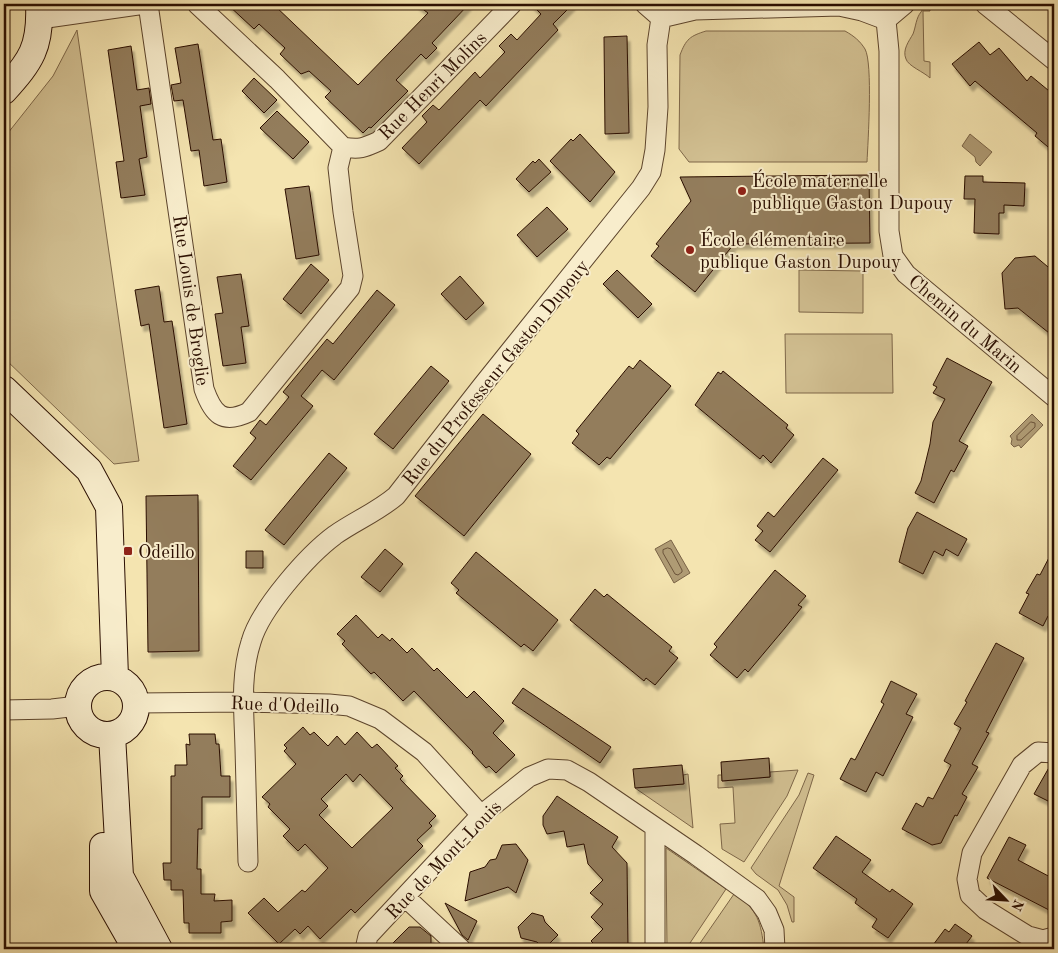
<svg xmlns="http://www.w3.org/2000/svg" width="1058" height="953" viewBox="0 0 1058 953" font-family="'Old Standard TT',serif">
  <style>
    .green { fill: #d2c092; stroke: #7e6749 }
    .water { fill: #af9b74; stroke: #7a6346 }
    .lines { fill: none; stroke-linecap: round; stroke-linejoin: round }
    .shore { stroke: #6c543a; stroke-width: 1 }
    .building { fill: #937d5c; stroke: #2a0e00; fill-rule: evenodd; filter: url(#shadow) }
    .street-casing { stroke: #5c442c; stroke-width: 21 }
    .secondary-casing { stroke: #2a0e00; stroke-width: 28 }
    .street { stroke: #f8edcc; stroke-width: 19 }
    .secondary { stroke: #f8edcc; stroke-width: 26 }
    .poi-dot { fill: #8f2418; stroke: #f8edcc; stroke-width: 2 }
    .labels { text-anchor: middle; stroke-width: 4; stroke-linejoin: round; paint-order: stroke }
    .street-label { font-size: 19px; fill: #2a0e00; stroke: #f8edcc }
    .poi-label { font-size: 19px; fill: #2a0e00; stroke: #f8edcc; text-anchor: start }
  </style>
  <defs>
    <filter id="shadow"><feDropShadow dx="3" dy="5.5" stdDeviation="1" flood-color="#0004"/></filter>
  </defs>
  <rect width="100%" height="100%" fill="#f4e4b0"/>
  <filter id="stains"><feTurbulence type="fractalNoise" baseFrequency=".004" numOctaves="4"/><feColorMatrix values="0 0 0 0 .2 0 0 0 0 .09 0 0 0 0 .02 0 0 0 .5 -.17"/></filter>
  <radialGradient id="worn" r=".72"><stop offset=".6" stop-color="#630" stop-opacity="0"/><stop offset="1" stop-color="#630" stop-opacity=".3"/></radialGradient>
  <!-- green -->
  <path class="green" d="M929,4L930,11H923L924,61L930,62V78C924,72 908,66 906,59C902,50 909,41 913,34C916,26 916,18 921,12C923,8 926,6 929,4Z
    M77,30L139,461L114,464L4,358V138L53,76Z
    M706,31H845C854,36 860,41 865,49C873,63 868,142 867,162H689L679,149L680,55C686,39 690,36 706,31Z
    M799,270L863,271V313L799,312Z
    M785,334H892L893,393H786Z
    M798,770L787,796L744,862L722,849L720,824L735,823L733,787L718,788V775H722V781L770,777V772Z
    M808,773L814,775L779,886L794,897V922H792L787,905L778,890L756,874L751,868L799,795Z
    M688,774L693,828L635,788L683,784V775Z
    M666,848L726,889L686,949H667Z
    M734,894C758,909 761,923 764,949H696Z"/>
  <!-- water -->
  <path class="water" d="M970,134L992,152L980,166L976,162L975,157L962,146Z
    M1032,414L1043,425L1021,448L1019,445L1014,447L1011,444L1012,439L1010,436Z
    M671,540L690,573L674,583L655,549Z"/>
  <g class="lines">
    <!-- shore -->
    <path class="shore" d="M1031,422L1035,423V427L1021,440H1017V436Z
      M668,548L671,549L682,570V572L678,575L675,574L663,553V550Z"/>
  </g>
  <!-- building -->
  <path class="building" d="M227,4H273L358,85L428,13L416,4H469L432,43L437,48L426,59L421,54L396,80L408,91L371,128L369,127L363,133L325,97L331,91L309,71L301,74L280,54L285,48L259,24L254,29Z
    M531,4H573L553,24L558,30L523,67L486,106L480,100L419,164L402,148L427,122L422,116L433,105L439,110L475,72L480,78L505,52L499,46L511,34L517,40L541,14Z
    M627,36L629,133L605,134L604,37Z
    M979,42L990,55L999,48L1027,81L1031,76L1054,95V152L1035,136L1037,133L975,81L970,86L952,64Z
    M198,44L213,140L221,139L227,182L204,186L199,150L191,151L183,100L174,101L171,85L181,83L175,48Z
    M131,46L137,90L149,88L151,104L140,106L147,157L139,159L145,195L121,198L116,162L124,161L108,50Z
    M254,78L277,100L264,113L242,91Z
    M277,111L309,142L293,159L260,128Z
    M580,134L615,172L590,202L550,161L571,139L573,141Z
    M539,159L551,172L529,192L516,179L533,161L535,163Z
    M869,175L870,243L734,244L695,292L651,256L659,246L656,244L691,201L680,177Z
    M965,176H983V182L1025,183L1024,206L1004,205V213H999V234L974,233L975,199H964Z
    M309,186L319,255L296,259L285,189Z
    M547,207L568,229L537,257L517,235Z
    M1035,256L1054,272V337L1018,308L1005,309L1002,273L1015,258Z
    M311,264L329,280L301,314L283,299Z
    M617,270L652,304L638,318L603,284Z
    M241,274L249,326L241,327L246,363L223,366L215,314L223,313L217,277Z
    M460,276L484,303L466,320L441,294Z
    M159,286L164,322L172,321L187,424L164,428L149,324L141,326L135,290Z
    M377,290L395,305L334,380L322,370L301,396L313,406L251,480L233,466L256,438L250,433L260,420L266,425L289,397L283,392L327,339L333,344Z
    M947,358L992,382L959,441L968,446L954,472L951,470L934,503L915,493L921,481L930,444L933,422L945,399L933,393L937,387L933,385Z
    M640,360L671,386L610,459L607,457L599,465L572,443L579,434L576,431L629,366L633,369Z
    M431,366L449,381L393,449L374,434Z
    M723,371L788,425L786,428L794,435L771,463L763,455L760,459L695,405L718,372L721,374Z
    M483,414L531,454L464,536L415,496Z
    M329,453L347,468L284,545L265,530Z
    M823,458L838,470L770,552L755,540L763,531L757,526L768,512L774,517Z
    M198,495L199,651L148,652L146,496Z
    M917,512L967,539L958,556L946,549L943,556L934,551L923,574L899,562L908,528Z
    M1054,548V619L1048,616L1043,626L1019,613L1029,594L1026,593L1037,574L1040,575Z
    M385,549L403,564L380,592L361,577Z
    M246,551H263V568H246Z
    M476,552L558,620L533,651L524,644L521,647L456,593L459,590L451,583Z
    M775,570L806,596L798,605L802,607L785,628L748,672L745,669L737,678L710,655L717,647L714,644Z
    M595,589L604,597L607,594L672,647L669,651L678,658L655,685L646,678L644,681L570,620Z
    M356,615L378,638L382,634L390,641L392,638L407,653L412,648L434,671L437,668L467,698L474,691L504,721L493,733L515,755L496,773L489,766L486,768L472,753L473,752L414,691L403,701L374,672L371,674L342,644L345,641L337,634Z
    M996,643L1024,658L986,732L989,733L972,764L978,767L962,794L967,797L957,816L955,815L941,843L932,845L902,829L916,803L923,807L928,797L933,799L951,765L944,761L961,728L954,724L967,702L965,701Z
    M891,681L917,694L906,714L913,717L883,776L876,772L866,792L840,779L851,758L855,760L884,704L881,702Z
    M523,688L611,747L600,763L512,703Z
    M303,727L310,735L314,732L328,746L337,736L345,745L357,732L372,748L377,744L398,766L395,768L403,776L400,779L436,816L429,823L432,826L417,840L423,846L355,913L351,909L320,939L308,926L300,934L295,929L279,944L248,913L264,898L278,912L302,890L305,892L328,868L305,844L298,851L283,836L290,829L268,807L270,804L262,797L296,764L284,751L287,748L284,745ZM346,774L353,782L360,774L393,808L352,848L319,815L328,806L321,799Z
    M189,734H215L216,744H219L221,776H230V797H202V829H198L197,869H201V894H215L214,901L232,900V921L221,922V933H189V923H184L183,890H171V880H164L163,863H171V776H175V765H187L186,744L190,745Z
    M769,758L770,777L722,781L721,762Z
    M1051,764H1054V804L1034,794Z
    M682,765L684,784L635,788L633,769Z
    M557,796L618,837L612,847L627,863L628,949H599L591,941L603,929L591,917L603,904L590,893L603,880L588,864L584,844L567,847L564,831L547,834L543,825V816Z
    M836,836L871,860L862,872L890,892L892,889L913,904L888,938L872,927L877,919L855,903L857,899L813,868Z
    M1009,837L1026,845L1018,860L1054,879V900L1049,910L987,878Z
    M516,844L528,860L516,893L508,887L465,901L470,872L485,867L490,860L496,859L502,845Z
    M445,903L477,921L468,940L462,935Z
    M532,913L543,916L545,922L558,935L544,949L537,942L521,938L518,927Z
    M955,924L972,936L966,944L974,949H930L945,929L949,932Z
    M409,927H420L431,936V949H387Z"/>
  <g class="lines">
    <!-- street casing -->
    <g class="street-casing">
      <path id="street" d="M148,4L204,389C213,414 222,425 249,412L350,288L353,276L343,212L338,168L343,147
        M197,4L277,79L343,147
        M645,4L661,18
        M985,4L1054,60
        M661,18L695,10L839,6L862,11L886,20
        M40,19L145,4
        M886,20L889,51V231L893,256L906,274L1054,397
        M886,20L905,4
        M343,147C359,150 364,148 379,141L512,4
        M137,703L243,702L329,704L349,706L380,719L424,752L481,815
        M4,710L52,709L78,706
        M1054,753L1038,752L1022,765L972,853L967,879L970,895L986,910L1028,936L1043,940L1054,937
        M655,827V949
        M248,862C247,824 246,786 245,748C244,712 240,676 251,642C260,609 308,555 335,535C355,521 377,512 396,496L482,386L641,188L651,172L655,150L658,107L657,45L661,18
        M405,897L461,949
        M365,949L368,936L481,815L529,777L548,769L567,770L589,782L696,855L757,899L767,913L774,930L775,949"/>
    </g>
    <!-- secondary casing -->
    <g class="secondary-casing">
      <path id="secondary" d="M4,91C31,61 41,47 39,4
        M4,389L89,470L109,507L115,677
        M78 706a29 29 0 1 1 58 0a29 29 0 1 1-58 0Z
        M112,735L120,876L159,949
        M103,846V891L136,949"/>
    </g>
    <!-- street -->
    <use href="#street" class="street"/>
    <!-- secondary -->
    <use href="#secondary" class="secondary"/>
  </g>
  <!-- markers -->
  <g class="poi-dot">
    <circle cx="742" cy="191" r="5"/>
    <circle cx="690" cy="250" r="5"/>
    <rect x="123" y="546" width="10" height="10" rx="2.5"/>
  </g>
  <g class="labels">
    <!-- street labels -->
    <g class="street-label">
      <text transform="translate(432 85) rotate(-45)" y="7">Rue Henri Molins</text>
      <text transform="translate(192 300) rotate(82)" y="7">Rue Louis de Broglie</text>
      <text transform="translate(966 323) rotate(40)" y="7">Chemin du Marin</text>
      <text transform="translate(495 372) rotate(-51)" y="7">Rue du Professeur Gaston Dupouy</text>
      <text transform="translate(285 704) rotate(2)" y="7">Rue d'Odeillo</text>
      <text transform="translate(443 859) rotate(-46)" y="7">Rue de Mont-Louis</text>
    </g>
    <!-- poi labels -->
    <g class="poi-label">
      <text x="752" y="187">École maternelle<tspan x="752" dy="22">publique Gaston Dupouy</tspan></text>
      <text x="700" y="246">École élémentaire<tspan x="700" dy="22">publique Gaston Dupouy</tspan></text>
      <text x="138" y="558">Odeillo</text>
    </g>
  </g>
  <!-- margin -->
  <rect width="1058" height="953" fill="none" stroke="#f4e4b0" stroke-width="20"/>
  <rect x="5" y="5" width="1048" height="943" fill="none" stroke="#2a0e00" stroke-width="2.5"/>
  <rect x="10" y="10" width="1038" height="933" fill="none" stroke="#2a0e00"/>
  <!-- north arrow -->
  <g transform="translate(1006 900) rotate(115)" stroke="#f8edcc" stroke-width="4" paint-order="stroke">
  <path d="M0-4L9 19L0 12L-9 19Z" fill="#2a0e00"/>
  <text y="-8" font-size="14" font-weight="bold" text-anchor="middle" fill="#2a0e00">N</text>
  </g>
  <rect width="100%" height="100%" filter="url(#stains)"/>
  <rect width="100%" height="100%" fill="url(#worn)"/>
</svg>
